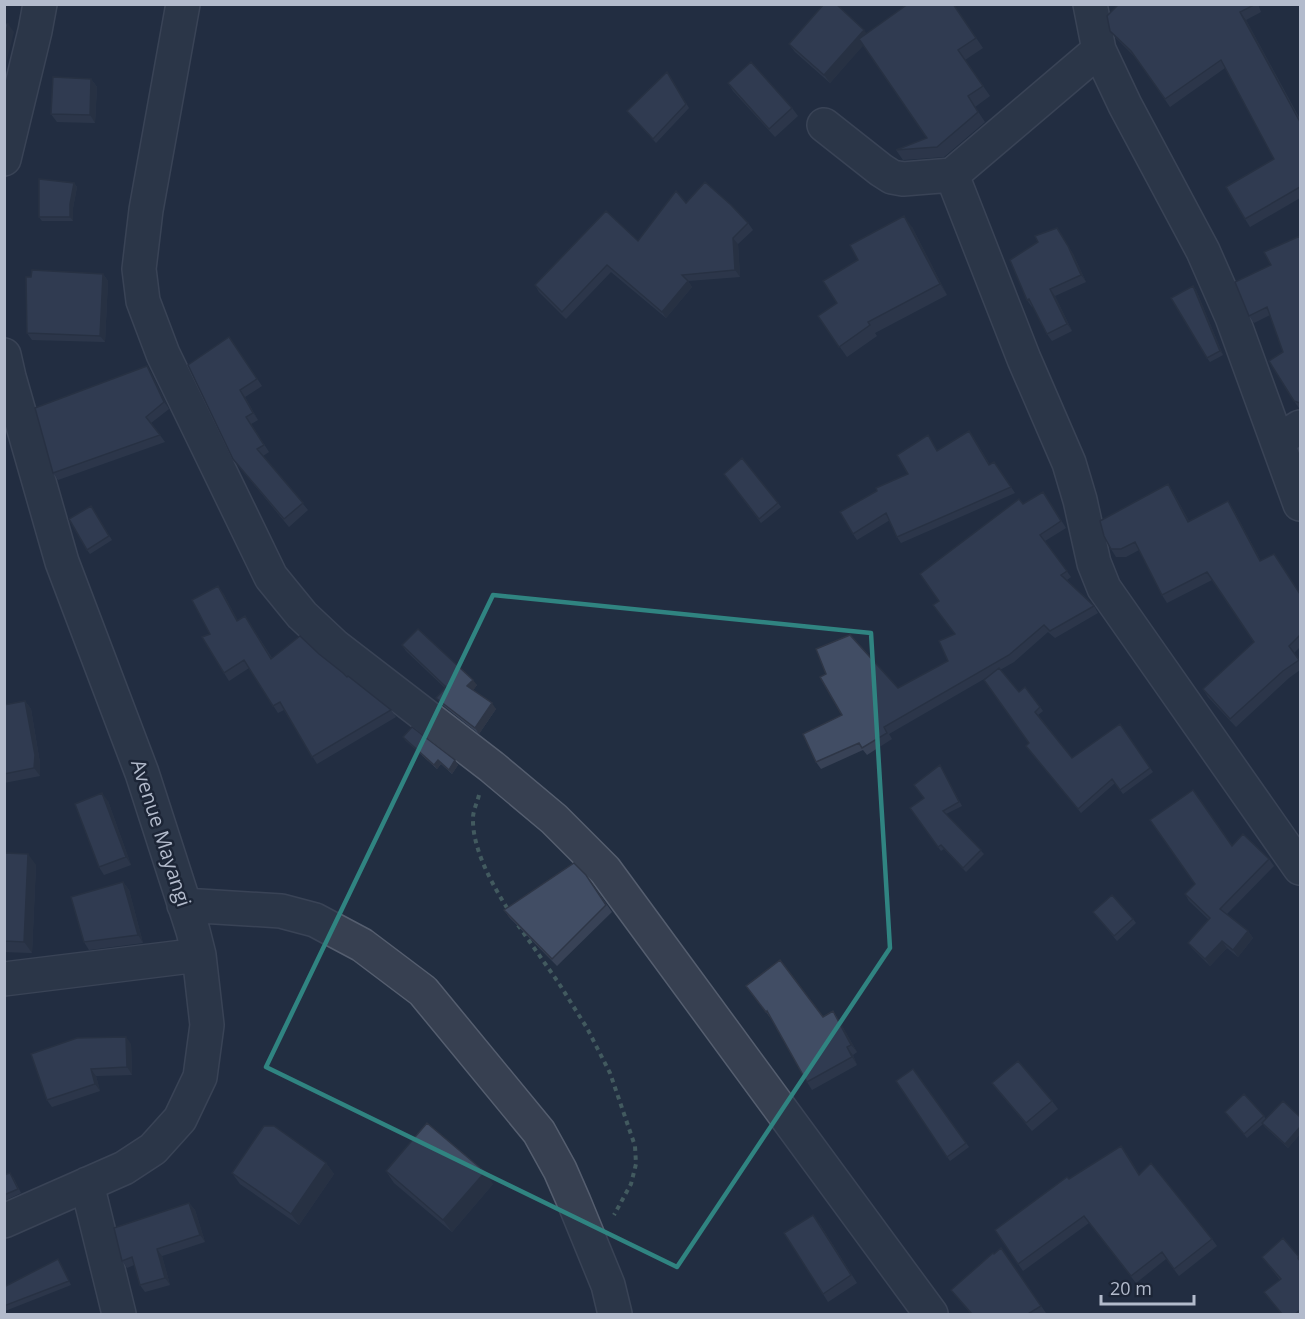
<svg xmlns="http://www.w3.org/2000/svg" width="1305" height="1319" viewBox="0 0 1305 1319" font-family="'Open Sans',sans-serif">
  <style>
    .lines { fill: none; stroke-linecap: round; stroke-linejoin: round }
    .minor-casing { stroke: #555e6f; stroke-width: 36 }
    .path { stroke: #425a5f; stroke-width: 4; stroke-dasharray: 4.5 4.5; stroke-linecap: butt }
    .minor { stroke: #374051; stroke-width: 33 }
    .wall { fill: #384256 }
    .shaded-wall { fill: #2e3646 }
    .building { fill: #414d64; stroke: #2e3646; stroke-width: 1.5 }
    .marked { fill: none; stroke: #308481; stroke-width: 4.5; stroke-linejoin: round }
    .labels { text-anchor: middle; stroke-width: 5; stroke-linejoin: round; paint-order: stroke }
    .street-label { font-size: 20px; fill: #b3bbcc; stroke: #1c2536 }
  </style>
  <rect width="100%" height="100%" fill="#222e41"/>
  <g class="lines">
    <!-- minor casing -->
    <g class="minor-casing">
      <path id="minor" d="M183,4L146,210L139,269L143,301L163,354L271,577L302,615L335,646L492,767L554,819L605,870L931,1314
        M1090,4L1099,50L1125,105L1203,251L1232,317L1300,504
        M824,125L881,170L892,177L903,179L952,175L1099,50
        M4,159L35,31L40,4
        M952,175L1024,359L1069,463L1080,500L1094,563L1104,588L1300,868
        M4,355L9,377L62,562L142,773L193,931L199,955L207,1025L200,1077L180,1119L153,1149L124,1168L4,1221
        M1277,441L1300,427
        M184,905L281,911L315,920L362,945L423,991L539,1132L560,1170L574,1202L608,1285L615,1314
        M4,979L199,955
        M87,1184L119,1314"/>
    </g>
    <!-- path -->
    <path class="path" d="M479,795C477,803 473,811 473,818C472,849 493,886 509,911
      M518,925L558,982L587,1028L610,1073L635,1146L636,1164L631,1184L614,1215"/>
    <!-- minor -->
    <use href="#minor" class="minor"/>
  </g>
  <!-- wall -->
  <path class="wall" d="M953,4L983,48L965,60L990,96L975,107L985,122L944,157L903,160L896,150L927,138L863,45L830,83L795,52L789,44L867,33Z
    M1258,4L1261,12L1246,20L1300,119V198L1250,227L1245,219L1274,159L1225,68L1170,107L1137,59L1116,38L1110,31Z
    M667,72L689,108L656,143L627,111Z
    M91,79L97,87L95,123L57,122L51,114Z
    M728,83L792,108L798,116L775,137L733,91Z
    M74,183L77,187L73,208V221H42L39,217Z
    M686,203L748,223L753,230L738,244L740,277L688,281L692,287L666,318L611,272L566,319L539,292L535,285L638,241Z
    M912,227L947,295L875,333L877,336L847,357L818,316L837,303Z
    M1057,228L1073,254L1086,282L1055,296L1072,331L1052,341L1047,334L1033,307H1032L1027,300L1038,242Z
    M1300,236V409L1299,408L1294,401L1283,352L1270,315L1254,323L1249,316L1271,265Z
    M103,274L108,281L105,342L32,340L27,333Z
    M1193,286L1196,290L1223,355L1210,362L1207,358Z
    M229,337L262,386L245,397L258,420L251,424L269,452L263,456L308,510L289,527L233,459Z
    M151,373L169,409L151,423L165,442L58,480L53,473Z
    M928,435L937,450L973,437L990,465L994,462L1015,493L901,543L897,537L890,520L857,540L853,534L908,474Z
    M724,474L778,503L781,507L761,523Z
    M1168,484L1173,492L1189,521L1228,501L1233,509L1261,561L1300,594V647L1294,653L1300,663V670L1289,678L1236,727L1208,697L1203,689L1254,642L1212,580L1167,603L1162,595L1139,550L1126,557H1116L1111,549Z
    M1043,492L1066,528L1045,541L1071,577L1067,580L1094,606L1098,613L1055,638L1048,632L1014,662L1000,670L1019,692L1025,687L1043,711L1038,715L1072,758L1120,724L1153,772L1123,794L1115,783L1081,813L1029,750V743L991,675L889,734L892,739L867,755L863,750L821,769L816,762L948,661L955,634L939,601L1023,504Z
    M91,506L112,540L90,554L87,550Z
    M223,593L238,621L245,616L272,658L319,654L347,677L391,710L396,717L317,764L284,710L278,713L249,668L229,681L224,673L210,634Z
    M402,645L477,685L473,690L496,709L479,734L440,703L436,698L445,688L406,651Z
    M25,701L31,709L40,763V776L4,783V705Z
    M403,737L458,765L452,774L441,764L437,769L406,741Z
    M940,765L962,806L946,814L984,854L966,872L944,849L941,851L910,808L924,798Z
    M108,801L131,865L104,875L99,867Z
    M1232,846L1269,859L1274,866L1227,914L1248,931L1253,938L1238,957L1227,948L1210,966L1193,949L1188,943L1209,920L1189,901L1185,894Z
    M4,853L36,865L32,953L4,952Z
    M586,875L612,912L557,966L509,917L504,910Z
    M123,882L129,890L143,943L89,950L84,942Z
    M1093,912L1133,919L1136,923L1117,941Z
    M746,986L823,1017L833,1011L838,1019L857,1052L853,1055L857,1065L812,1090L807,1082L772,1020Z
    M131,1044L132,1075L96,1076L100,1091L52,1107L47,1100L31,1054Z
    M913,1069L969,1147L950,1161L896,1081Z
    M992,1083L1052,1101L1058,1109L1032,1131L998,1091Z
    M1225,1112L1264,1116L1266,1120L1300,1117V1134L1288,1148L1265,1127L1263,1124L1247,1138Z
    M1126,1153L1139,1174L1212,1239L1217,1246L1179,1276L1166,1259L1136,1283L1089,1223L1023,1271L995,1230L1069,1179Z
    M326,1163L334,1174L299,1225L240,1184L232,1173Z
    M386,1171L493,1184L452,1232L394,1183Z
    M4,1175L13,1177L21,1193L4,1201Z
    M189,1203L195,1210L205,1242L162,1256L170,1285L145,1292L140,1285L134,1265L127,1268L122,1261Z
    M819,1223L857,1283L828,1302L823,1294Z
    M1283,1238L1300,1259V1314H1282L1264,1292L1280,1280L1262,1257Z
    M1001,1248L1046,1313L1044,1314H971L951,1290Z
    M58,1259L71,1285L5,1311L4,1287Z"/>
  <!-- shaded-wall -->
  <path class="shaded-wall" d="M1240,12L1246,20L1300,122Z
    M8,24L14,32L4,71V39Z
    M864,30L870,38L830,83L824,75Z
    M91,79L97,87L95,123L90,115Z
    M74,183L77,187L73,208V221L70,217V204Z
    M904,216L912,227L947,295L940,284Z
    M1057,228L1073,254L1086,282L1081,275Z
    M733,238L738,244L740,277L735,270Z
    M103,274L108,281L105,342L100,336Z
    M688,281L692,287L666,318L662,312Z
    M1193,286L1196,290L1223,355L1220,351Z
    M1050,289L1055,296L1072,331L1067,324Z
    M147,366L151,373L169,409L164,402Z
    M240,390L245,397L258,420L253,413Z
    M1168,484L1173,492L1193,529L1188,522Z
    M1228,501L1233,509L1265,569L1260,561Z
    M218,586L223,593L242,628L237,621Z
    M473,680L477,685L472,692L467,686Z
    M25,701L31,709L40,763V776L34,768Z
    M492,703L496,709L479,734L475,728Z
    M438,760L441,764L437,769L434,765Z
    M455,760L458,765L452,774L449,770Z
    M102,793L108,801L131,865L126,857Z
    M28,854L36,865L32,953L24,942Z
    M123,882L129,890L143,943L138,935Z
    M1248,931L1253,938L1238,957L1233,950Z
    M1222,941L1227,948L1210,966L1205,959Z
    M833,1011L838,1019L857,1052L851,1045Z
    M126,1037L131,1044L132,1075L127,1067Z
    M847,1047L853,1055L857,1065L852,1057Z
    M91,1069L96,1076L100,1091L95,1084Z
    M1300,1127V1134L1288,1148L1285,1144Z
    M326,1163L334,1174L299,1225L291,1214Z
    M485,1172L493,1184L452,1232L443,1220Z
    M189,1203L195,1210L205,1242L200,1235Z
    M157,1249L162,1256L170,1285L165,1278Z"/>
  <!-- building -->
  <path class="building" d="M824,4H836L864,30L824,75L789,44Z
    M908,4H953L976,38L958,50L983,86L968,96L978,112L937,147L896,150L927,138L859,39Z
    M1119,4H1256L1240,12L1299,120L1300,119V187L1245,219L1226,187L1274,159L1221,60L1165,99L1131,51L1110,31L1107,16Z
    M4,23L8,24L4,39Z
    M751,62L792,108L769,129L728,83Z
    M667,72L686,104L653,139L627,111Z
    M53,77L91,79L90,115L51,114Z
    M39,179L74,183L70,204V217H39Z
    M705,182L731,205L748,223L733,238L735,270L682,275L688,281L662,312L607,265L562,312L535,285L606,211L638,241L676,191L686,203Z
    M904,216L940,284L868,322L870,325L839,347L818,316L837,303L823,281L858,260L850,245Z
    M1057,228L1068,246L1081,275L1050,289L1067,324L1047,334L1029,299L1027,300L1010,260L1038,242L1035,236Z
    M1300,236V403L1294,401L1269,361L1283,352L1267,307L1249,316L1235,282L1271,265L1264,252Z
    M32,270L103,274L100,336L27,333L26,277H31Z
    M1193,286L1220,351L1207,358L1171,298Z
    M229,337L257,379L240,390L253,413L246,417L264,445L257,449L303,503L284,519L233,459L188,365Z
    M147,366L164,402L146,417L160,435L53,473L35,408Z
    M969,431L989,465L994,462L1011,487L897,537L886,513L853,534L840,512L877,491L876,488L908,474L897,455L928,435L937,451Z
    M742,458L778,503L759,519L724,474Z
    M1168,484L1188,522L1228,501L1260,561L1274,554L1300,594V635L1289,646L1299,660L1283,671L1230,719L1203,689L1254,642L1207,572L1162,595L1135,542L1121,549H1111L1104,536L1100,521Z
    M1043,492L1061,521L1040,535L1067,571L1061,575L1094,606L1050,631L1044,625L1009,655L884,727L887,733L862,748L859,743L816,762L803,734L842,715L820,677L826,674L816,649L850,635L898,688L948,661L939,641L955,634L933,605L939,601L920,574L1019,499L1023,504Z
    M91,506L109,536L87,550L69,519Z
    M218,586L237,621L245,616L271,659L300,636L319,654L343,673L347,677L348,676L391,710L312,757L280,702L273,706L244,660L224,673L202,637L210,634L192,600Z
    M418,629L473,680L467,686L492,703L475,728L436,698L446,687L402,645Z
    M999,668L1019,692L1025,687L1040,707L1035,712L1072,758L1120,724L1150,768L1120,790L1112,779L1078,809L1026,746L1029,743L984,680Z
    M25,701L35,755L34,768L4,774V705Z
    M412,727L455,760L449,770L438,760L434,765L403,737Z
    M940,765L959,802L943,811L981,850L963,868L941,845L938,847L910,808L924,798L914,785Z
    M1193,790L1232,846L1243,834L1269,859L1220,909L1248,931L1233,950L1222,941L1205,959L1188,943L1210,918L1185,894L1195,884L1150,820Z
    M102,793L126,857L99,867L75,804Z
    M4,853L28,854L24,942L4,941Z
    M574,863L586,875L606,905L552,959L504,910Z
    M123,882L138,935L84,942L71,897Z
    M1112,895L1133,919L1114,936L1093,912Z
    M780,960L823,1017L833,1011L851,1045L847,1047L852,1057L807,1082L767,1011L766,1012L746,986Z
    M126,1037L127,1067L91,1069L95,1084L47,1100L31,1054L77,1038Z
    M1018,1061L1052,1101L1026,1123L992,1083Z
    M913,1069L966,1143L947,1157L896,1081Z
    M1244,1094L1264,1116L1244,1134L1225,1112Z
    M1283,1101L1300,1117V1127L1285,1144L1262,1123Z
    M427,1123L485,1172L443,1220L386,1171Z
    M264,1126H274L326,1163L291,1214L232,1173Z
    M1121,1146L1139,1175L1151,1163L1212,1239L1174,1269L1162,1252L1131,1276L1084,1216L1018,1264L995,1230L1067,1177L1069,1179Z
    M10,1173L18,1189L4,1195V1175Z
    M189,1203L200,1235L157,1249L165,1278L140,1285L132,1257L122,1261L114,1228Z
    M813,1215L851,1275L823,1294L784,1233Z
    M1283,1238L1299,1257L1298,1258L1300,1261V1310L1295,1314H1282L1264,1292L1281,1279L1262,1257Z
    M1001,1248L1041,1306L1028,1314H972L951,1290L993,1253L994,1254Z
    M58,1259L69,1281L4,1306V1287Z"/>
  <!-- marked area -->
  <path d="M0 0H1305V1319H0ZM493,595L871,633L890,948L677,1267L266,1067Z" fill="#222e41" fill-opacity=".55" fill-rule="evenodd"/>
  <path class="marked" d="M493,595L871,633L890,948L677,1267L266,1067Z"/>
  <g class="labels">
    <!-- street labels -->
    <g class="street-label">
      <text transform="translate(161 833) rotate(72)" y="7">Avenue Mayangi</text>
    </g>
  </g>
  <!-- border -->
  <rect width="1305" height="1319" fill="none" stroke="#b3bbcc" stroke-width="12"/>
  <!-- scale -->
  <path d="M1101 1295v9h93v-9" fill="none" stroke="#b3bbcc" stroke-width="3"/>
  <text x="1110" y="1295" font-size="18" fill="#b3bbcc" stroke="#1c2536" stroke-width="4.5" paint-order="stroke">20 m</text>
</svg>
